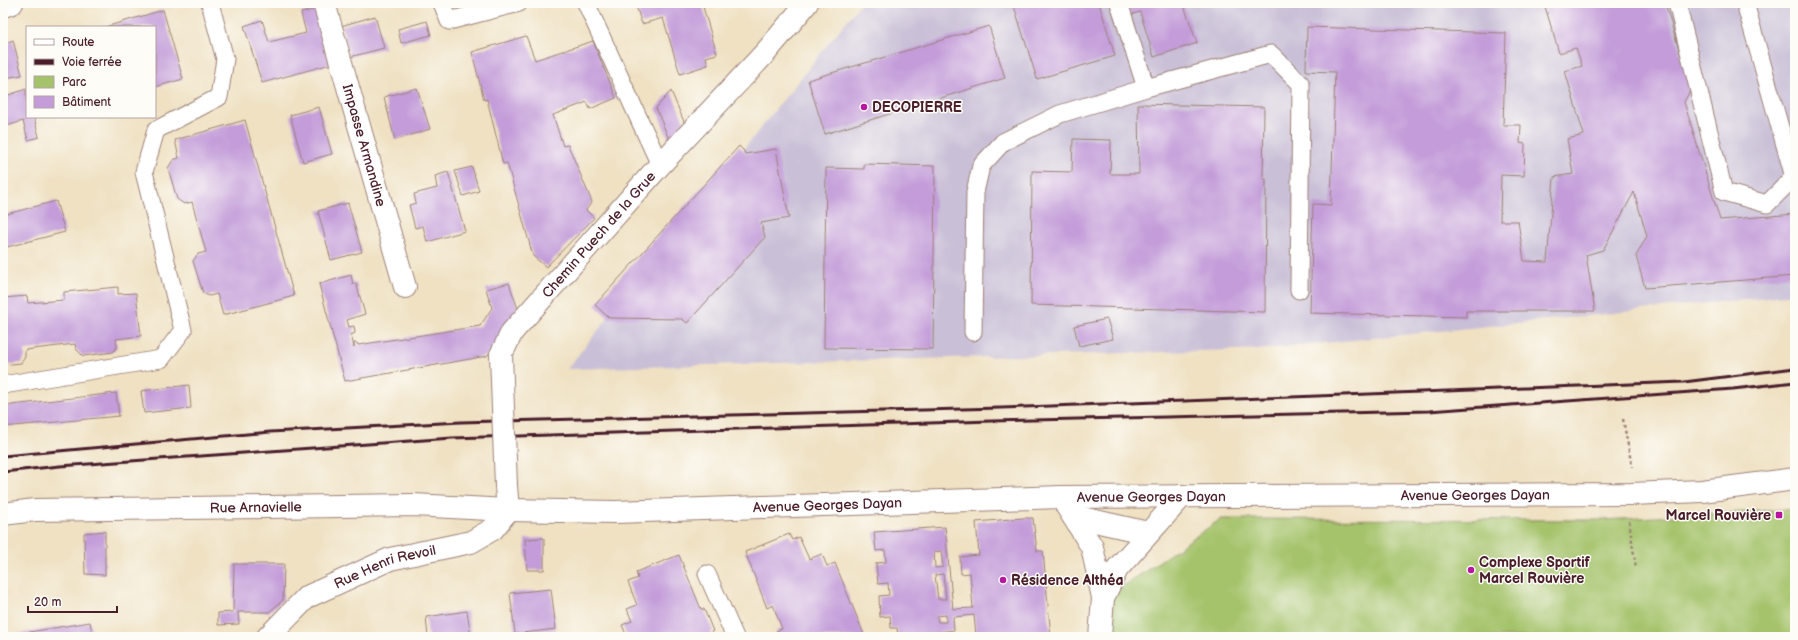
<svg xmlns="http://www.w3.org/2000/svg" width="1798" height="640" viewBox="0 0 1798 640" font-family="'Balsamiq Sans',sans-serif">
  <style>
    .industrial { fill: #c9bfd7 }
    .green { fill: #a4c36a; stroke: #77714a }
    .building { fill: #c39cd9; fill-rule: evenodd }
    .lines { fill: none; stroke-linecap: round; stroke-linejoin: round }
    .service-casing { stroke: #9c8076; stroke-width: 19 }
    .minor-casing { stroke: #9c8076; stroke-width: 24 }
    .tertiary-casing { stroke: #9c8076; stroke-width: 24 }
    .path { stroke: #9c8076; stroke-width: 2.5; stroke-dasharray: 3 3; stroke-linecap: butt }
    .service { stroke: #fff; stroke-width: 17 }
    .minor { stroke: #fff; stroke-width: 22 }
    .tertiary { stroke: #fff; stroke-width: 22 }
    .rail { stroke: #4a1f2b; stroke-width: 3 }
    .minor-bridge-casing { stroke: #9c8076; stroke-width: 24; stroke-linecap: butt }
    .minor-bridge { stroke: #fff; stroke-width: 22 }
    .poi-dot { fill: #b5179e; stroke: #fdfcf7; stroke-width: 1.5 }
    .labels { text-anchor: middle; stroke-width: 3; stroke-linejoin: round; paint-order: stroke }
    .poi-label { font-size: 14px; font-weight: bold; fill: #4a1f2b; stroke: #fdfcf7; text-anchor: start }
    .street-label { font-size: 14px; fill: #4a1f2b; stroke: #fdfcf7 }
  </style>
  <rect width="100%" height="100%" fill="#fdfcf7"/>
  <filter id="ink" filterUnits="userSpaceOnUse"><feTurbulence type="fractalNoise" baseFrequency=".025" numOctaves="2"/><feDisplacementMap in="SourceGraphic" scale="8" xChannelSelector="R" yChannelSelector="G"/><feConvolveMatrix kernelMatrix="1 2 1 2 8 2 1 2 1" color-interpolation-filters="sRGB"/></filter>
  <filter id="wash" filterUnits="userSpaceOnUse"><feTurbulence type="fractalNoise" baseFrequency=".012" numOctaves="4" result="noise"/><feDisplacementMap in="SourceGraphic" scale="16" xChannelSelector="R" yChannelSelector="G"/><feGaussianBlur stdDeviation="0.9" result="paint"/><feColorMatrix in="noise" values="0 0 0 0 0 0 0 0 0 0 0 0 0 0 0 0 0 1.4 0 .05"/><feComposite in="paint" operator="in"/></filter>
  <g filter="url(#wash)">
    <rect width="100%" height="100%" fill="#efe1c2"/>
    <!-- industrial -->
    <path class="industrial" d="M861,3H1795V294L1267,349L567,369Z"/>
    <!-- green -->
    <path class="green" d="M1795,509V637H1107L1112,594L1221,519L1604,520Z"/>
    <g id="blocks">
      <!-- building -->
      <path class="building" d="M465,3H488L467,10Z
        M635,3H714L703,7L717,54L706,57L708,65L680,74L663,18L642,24Z
        M1013,3H1099L1115,56L1037,79Z
        M1126,3H1183L1197,43L1154,57L1140,12L1130,15Z
        M1544,3H1665L1691,89L1684,102L1720,220L1795,214V276L1645,288L1636,256L1647,236L1634,192L1603,250L1586,255L1595,311H1466V317L1310,313L1313,204L1331,205L1335,72L1306,71L1307,27L1506,33L1503,125H1521L1520,143L1525,144L1524,176L1501,175L1500,221H1518L1524,261L1547,262L1554,177L1573,174L1567,139L1584,135L1565,71L1582,66L1576,48L1559,53Z
        M316,9L331,64L262,83L244,26L262,20L269,42L306,33L301,13Z
        M163,10L183,79L155,87V27H105Z
        M375,16L384,48L350,57L341,26Z
        M427,21L431,35L401,43L398,29Z
        M989,26L1005,78L825,134L808,80Z
        M526,36L535,60L593,41L616,98L590,109L587,102L553,115L563,146L568,145L592,202L586,210L594,218L546,267L533,256L507,163L503,164L487,99L484,100L472,52Z
        M13,40L22,75L5,78L3,72V44Z
        M417,88L430,129L395,140L384,97Z
        M26,89L27,117H34L39,137L28,140L23,121L3,127V97Z
        M671,91L685,124L670,142L656,108Z
        M1138,104L1264,107L1263,179H1266L1265,312L1031,305L1032,171L1072,172L1073,139L1111,140L1110,174H1139Z
        M319,107L332,154L303,162L290,115Z
        M245,120L294,296L223,315L217,294L209,296L203,293L193,261L198,254L206,252L192,202L184,204L177,199L168,168L173,160L179,158L175,140Z
        M739,146L744,151L745,154L776,149L789,218L761,223L765,237L687,323L682,319L609,318L595,305Z
        M864,164L935,166L933,349L824,348L826,168L864,169Z
        M472,167L479,191L463,196L455,171Z
        M448,172L465,231L427,242L423,226L415,228L409,205L416,203L414,194L437,188L435,176Z
        M56,201L65,232L3,248V215Z
        M348,203L362,252L331,260L318,211Z
        M351,275L353,284L356,283L365,314L347,320L349,327L354,326L355,333L351,335L354,347V343H357L358,345L480,326L492,308L486,289L509,283L519,312L487,356L345,381L319,284Z
        M118,287V294L136,293L141,336L116,339L117,347L113,352L83,356L76,349L75,344L25,350V357L21,363L3,365V298L27,296L28,303L64,300V292Z
        M1107,319L1113,339L1079,346L1074,326Z
        M189,385L191,408L144,413L141,391Z
        M116,393L119,416L3,427V406Z
        M1023,518H1033L1037,551H1043L1051,637H968L976,635L974,615L953,617L954,630L938,632L939,637H898L897,628H891L890,616L880,617L879,596L889,595L888,583L878,584L876,563L886,562L885,550L876,551L874,532L945,527L953,609L973,608L970,573L961,574L960,557L979,555L976,522ZM941,551L943,567L935,568L934,552ZM943,574L946,599H938L935,575ZM946,615V622H938L937,616Z
        M105,531V575L85,574L84,533Z
        M789,534L792,540L799,537L809,559L822,554L827,566L835,563L865,637H779L776,631L782,629L773,605L767,608L745,552Z
        M544,538V570H527L525,539Z
        M679,555L701,609H704L713,631L711,632L712,637H627L622,625L632,621L627,609L637,605L628,582L638,578L636,572Z
        M234,564H284L283,600L269,612H238L239,624L218,625V613L233,612Z
        M551,589L556,629L515,634L510,593Z
        M467,611L471,637H428L426,617Z
        M90,622L93,637H5V636Z"/>
    </g>
  </g>
  <g filter="url(#ink)">
    <use href="#blocks" fill-opacity="0" stroke="#9c8076" stroke-width="1"/>
    <g class="lines">
      <!-- service casing -->
      <g class="service-casing">
        <path id="service" d="M442,3L449,21L519,3
          M586,3L660,165
          M1677,3L1724,192L1767,204L1794,177L1745,3
          M1146,88L1271,54L1301,84L1299,290
          M973,332L975,192L981,166L1003,142L1060,114L1146,88L1119,3
          M3,385L161,359L183,330L144,172L156,130L219,97L225,59L210,3
          M707,574L735,637"/>
      </g>
      <!-- minor casing -->
      <g class="minor-casing">
        <g id="minor">
          <path id="s1" d="M324,3L405,287"/>
          <path id="s2" d="M501,355L512,332L660,165L766,52L807,3"/>
          <path d="M1061,497L1092,547L1103,598L1100,637"/>
          <path d="M1073,516L1148,533"/>
          <path d="M1103,598L1117,569L1182,496"/>
          <path id="s3" d="M268,637L307,597L390,559L471,542L493,529L508,510L506,486"/>
        </g>
      </g>
      <!-- tertiary casing -->
      <g class="tertiary-casing">
        <g id="tertiary">
          <path d="M3,6L12,3"/>
          <path id="s4" d="M3,514L35,510L413,505L508,510L615,512L1061,497L1631,494L1702,491L1795,479"/>
        </g>
      </g>
      <!-- path -->
      <path class="path" d="M1623,419L1632,467
        M1629,521L1636,568"/>
      <!-- service -->
      <use href="#service" class="service"/>
      <!-- minor -->
      <use href="#minor" class="minor"/>
      <!-- tertiary -->
      <use href="#tertiary" class="tertiary"/>
      <!-- rail -->
      <path class="rail" d="M3,456L270,432L461,422L1001,408L1684,382L1795,368
        M3,472L60,466L452,438L992,421L1429,411L1733,389L1795,382"/>
      <!-- minor-bridge casing -->
      <g class="minor-bridge-casing">
        <path id="minor-bridge" d="M501,355L506,486"/>
      </g>
      <!-- minor-bridge -->
      <use href="#minor-bridge" class="minor-bridge"/>
    </g>
  </g>
  <!-- markers -->
  <g class="poi-dot">
    <circle cx="864" cy="107" r="4"/>
    <rect x="1775" y="511" width="8" height="8" rx="2"/>
    <circle cx="1471" cy="570" r="4"/>
    <circle cx="1003" cy="580" r="4"/>
  </g>
  <g class="labels">
    <!-- poi labels -->
    <g class="poi-label">
      <text x="872" y="112">DECOPIERRE</text>
      <text x="1771" y="520" text-anchor="end">Marcel Rouvière</text>
      <text x="1479" y="567">Complexe Sportif<tspan x="1479" dy="16">Marcel Rouvière</tspan></text>
      <text x="1011" y="585">Résidence Althéa</text>
    </g>
    <!-- street labels -->
    <g class="street-label">
      <text dy="5" stroke="none"><textPath href="#s1" startOffset="148">Impasse Armandine</textPath></text>
      <text dy="5" stroke="none"><textPath href="#s2" startOffset="156">Chemin Puech de la Grue</textPath></text>
      <text dy="5" stroke="none"><textPath href="#s4" startOffset="1473">Avenue Georges Dayan</textPath></text>
      <text dy="5" stroke="none"><textPath href="#s4" startOffset="1149">Avenue Georges Dayan</textPath></text>
      <text dy="5" stroke="none"><textPath href="#s4" startOffset="825">Avenue Georges Dayan</textPath></text>
      <text dy="5" stroke="none"><textPath href="#s4" startOffset="253">Rue Arnavielle</textPath></text>
      <text dy="5" stroke="none"><textPath href="#s3" startOffset="140">Rue Henri Revoil</textPath></text>
    </g>
  </g>
  <!-- margin -->
  <rect width="1798" height="640" fill="none" stroke="#fdfcf7" stroke-width="16"/>
  <!-- legend -->
  <rect x="26" y="26" width="130" height="92" fill="#fdfcf7" stroke="#b5a4a5"/>
  <rect x="34" y="39" width="20" height="6" fill="#ffffff" stroke="#b5a4a5"/>
  <text x="62" y="46" font-size="12" fill="#4a1f2b">Route</text>
  <rect x="34" y="59" width="20" height="6" fill="#4a1f2b" stroke="#b5a4a5"/>
  <text x="62" y="66" font-size="12" fill="#4a1f2b">Voie ferrée</text>
  <rect x="34" y="76" width="20" height="12" fill="#a4c36a" stroke="#b5a4a5"/>
  <text x="62" y="86" font-size="12" fill="#4a1f2b">Parc</text>
  <rect x="34" y="96" width="20" height="12" fill="#c39cd9" stroke="#b5a4a5"/>
  <text x="62" y="106" font-size="12" fill="#4a1f2b">Bâtiment</text>
  <!-- scale -->
  <path d="M28 606v6h89v-6" fill="none" stroke="#4a1f2b" stroke-width="2"/>
  <text x="34" y="606" font-size="12" fill="#4a1f2b" stroke="#fdfcf7" stroke-width="3" paint-order="stroke">20 m</text>
</svg>
